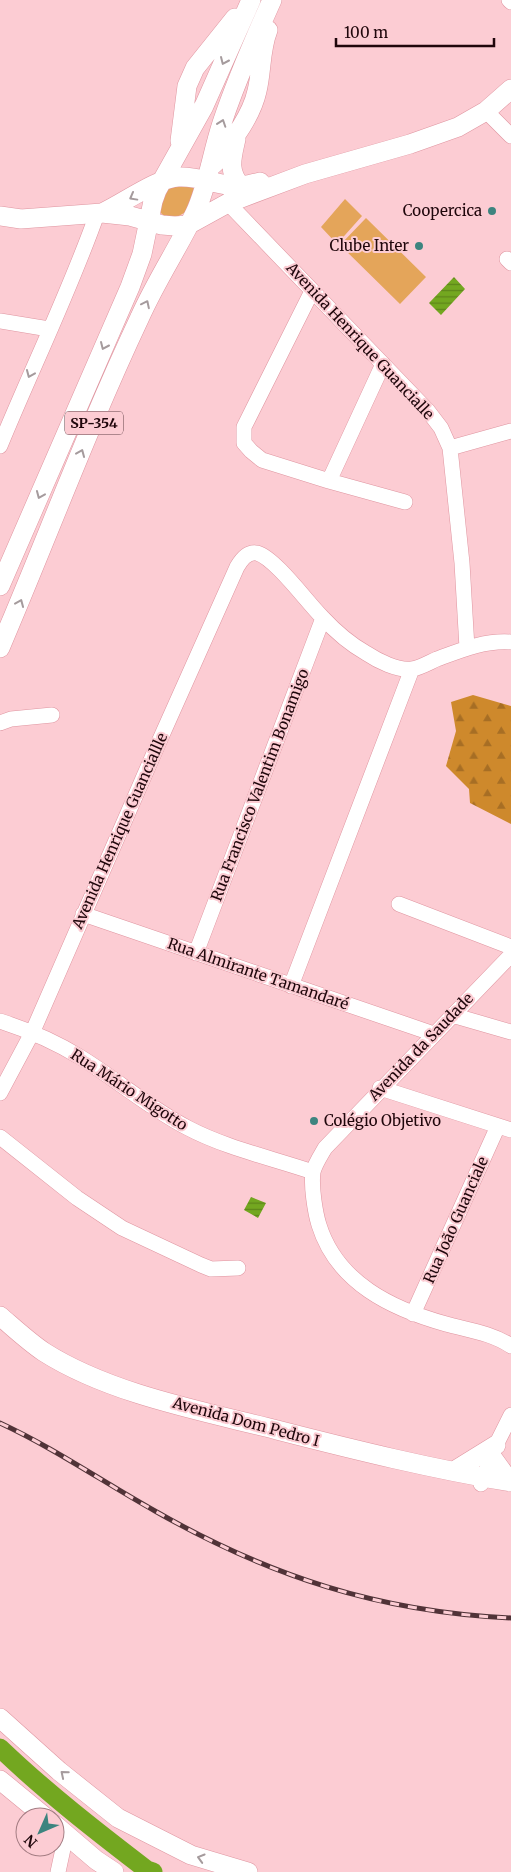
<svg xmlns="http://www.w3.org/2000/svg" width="511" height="1872" viewBox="0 0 511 1872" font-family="Merriweather,serif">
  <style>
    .grass { fill: #e4a55a }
    .forest { fill: url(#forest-firs) }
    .water { fill: url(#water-rules) }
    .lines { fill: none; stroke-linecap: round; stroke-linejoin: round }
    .river { stroke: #73a720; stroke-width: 19 }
    .minor-casing { stroke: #df95a0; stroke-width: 16 }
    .major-casing { stroke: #df95a0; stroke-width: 20 }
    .minor { stroke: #fff; stroke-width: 15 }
    .major { stroke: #fff; stroke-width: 19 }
    .rail-casing { stroke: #513338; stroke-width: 5 }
    .rail { stroke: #fcccd3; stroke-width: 3; stroke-dasharray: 9; stroke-linecap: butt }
    .oneway { stroke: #a59b9d }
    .poi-dot { fill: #3d847f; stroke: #fcccd3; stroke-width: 2 }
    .labels { text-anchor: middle; stroke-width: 4; stroke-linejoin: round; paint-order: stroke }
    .shield { fill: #fcccd3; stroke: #614147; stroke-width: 1 }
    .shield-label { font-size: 14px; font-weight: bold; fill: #1f060b }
    .poi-label { font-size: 15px; fill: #1f060b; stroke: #fcccd3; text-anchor: end }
    .street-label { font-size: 15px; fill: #1f060b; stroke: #fcccd3 }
  </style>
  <defs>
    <pattern id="forest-firs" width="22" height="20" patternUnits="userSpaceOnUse" patternTransform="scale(1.25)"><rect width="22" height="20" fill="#ce892c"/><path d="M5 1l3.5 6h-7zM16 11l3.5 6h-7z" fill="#a76e24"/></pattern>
    <pattern id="water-rules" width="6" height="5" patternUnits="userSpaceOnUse" patternTransform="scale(1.25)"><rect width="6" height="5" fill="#73a720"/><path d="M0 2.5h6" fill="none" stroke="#5e861a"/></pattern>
  </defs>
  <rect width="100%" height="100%" fill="#fcccd3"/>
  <!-- grass -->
  <path class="grass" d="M172,184L193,187L196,193L191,209L177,217L164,216L159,211L160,196Z
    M345,199L362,216L337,244L321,227Z
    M366,218L426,277L400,304L340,245Z"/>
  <!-- forest -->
  <path class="forest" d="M473,695L511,706V824L470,803L469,789L446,766L456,731L451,702Z"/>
  <!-- water -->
  <path class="water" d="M454,277L465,289L441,315L429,303Z
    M251,1197L266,1203L258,1218L244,1210Z"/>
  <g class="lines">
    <!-- river -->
    <path class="river" d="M0,1748C46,1792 96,1831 147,1870L153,1872"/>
    <!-- minor casing -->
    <g class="minor-casing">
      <path id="minor" d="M509,0L511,2
        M486,111L511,136
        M228,203L428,411L441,428L450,448L462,563L467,648
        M507,259L511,263
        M312,291L244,427V443L251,451L262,460L329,481L405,502
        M0,321L49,329
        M0,446C32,368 69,293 97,214
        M450,448L511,431
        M329,481L383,364
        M0,723L11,719L52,715
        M399,904L511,947
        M83,914L434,1034
        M196,953L323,618
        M511,955L325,1148C321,1155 315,1164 313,1172C311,1186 315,1212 319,1225C337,1283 392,1309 446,1324C468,1330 492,1333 511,1346
        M291,986L412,669
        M452,1015L511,1032
        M0,1021C28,1030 54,1041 80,1057C116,1079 149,1108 188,1128C226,1148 272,1158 313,1172
        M380,1088L511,1130
        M0,1093L33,1031L158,744L237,567C241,560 247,551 257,553C275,558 307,602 322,617C335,631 350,644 366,653C378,661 398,671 412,669C420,668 430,662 437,659C461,650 485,640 511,642
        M0,1137L77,1198L122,1228L201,1265L211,1269L238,1268
        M413,1314L498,1126
        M481,1484L496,1445L511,1415
        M58,1872L66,1835"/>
    </g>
    <!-- major casing -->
    <g class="major-casing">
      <path id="major" d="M236,139C232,157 227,171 241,186
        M180,141L187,86L195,68L235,18
        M214,164C231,142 251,118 257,91C262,71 260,50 268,30
        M102,213C122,204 159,177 179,177C198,176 214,184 233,186C242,187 251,184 260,182
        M0,216L21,219L102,213L130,216L162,225L175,226L188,225L228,203L305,174L410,144L458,127L486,111L511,89
        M0,586L130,287L142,254L153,201L157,190L204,106L251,0
        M0,648C47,538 89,425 140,317C156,281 178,248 195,213C208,185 212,153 222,123C236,81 254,40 272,0
        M0,1316C14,1328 29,1342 44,1352C110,1394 202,1411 277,1430C355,1450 432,1469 511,1482
        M492,1457L510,1482
        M454,1471L496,1445
        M0,1718L59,1771L118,1818L191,1855L248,1872
        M0,1780L45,1817
        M55,1825L96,1860L114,1872"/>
    </g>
    <!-- minor -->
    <use href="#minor" class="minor"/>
    <!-- major -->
    <use href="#major" class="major"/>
    <!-- rail casing -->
    <g class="rail-casing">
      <path id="rail" d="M0,1423C54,1448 103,1482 155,1511C269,1576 379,1612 511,1618"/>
    </g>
    <!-- rail -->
    <use href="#rail" class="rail"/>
  </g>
  <!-- one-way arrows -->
  <defs><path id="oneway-chevron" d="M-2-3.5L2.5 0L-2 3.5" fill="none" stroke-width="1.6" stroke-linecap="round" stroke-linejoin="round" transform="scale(1.25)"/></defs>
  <g class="oneway">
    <use href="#oneway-chevron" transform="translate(224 61) rotate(114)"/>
    <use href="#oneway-chevron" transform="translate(222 123) rotate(-71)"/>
    <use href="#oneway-chevron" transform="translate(133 197) rotate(151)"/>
    <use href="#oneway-chevron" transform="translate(146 304) rotate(-64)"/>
    <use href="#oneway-chevron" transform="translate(104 346) rotate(114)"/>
    <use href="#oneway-chevron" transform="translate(30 374) rotate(113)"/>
    <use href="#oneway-chevron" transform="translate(81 453) rotate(-67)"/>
    <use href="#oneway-chevron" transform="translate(40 495) rotate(113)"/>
    <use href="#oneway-chevron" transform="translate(20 603) rotate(-67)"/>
    <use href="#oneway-chevron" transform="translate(64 1774) rotate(-140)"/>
    <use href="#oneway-chevron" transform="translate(201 1858) rotate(-164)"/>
  </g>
  <!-- markers -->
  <g class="poi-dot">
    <circle cx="492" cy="211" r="5"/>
    <circle cx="419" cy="246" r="5"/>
    <circle cx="314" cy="1121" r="5"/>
  </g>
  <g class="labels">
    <!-- shield labels -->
    <rect class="shield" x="65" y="411.5" width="58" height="23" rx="4"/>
    <g class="shield-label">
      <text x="94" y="428">SP-354</text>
    </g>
    <!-- poi labels -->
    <g class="poi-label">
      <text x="482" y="216">Coopercica</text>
      <text x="409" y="251">Clube Inter</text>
      <text x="324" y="1126" text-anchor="start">Colégio Objetivo</text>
    </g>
    <!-- street labels -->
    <g class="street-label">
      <text transform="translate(360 341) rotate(47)" y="5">Avenida Henrique Guancialle</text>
      <text transform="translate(260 785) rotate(-69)" y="5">Rua Francisco Valentim Bonamigo</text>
      <text transform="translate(120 831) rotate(-66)" y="5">Avenida Henrique Guanciallle</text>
      <text transform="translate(258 974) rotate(19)" y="5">Rua Almirante Tamandaré</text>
      <text transform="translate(421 1047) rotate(-46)" y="5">Avenida da Saudade</text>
      <text transform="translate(129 1090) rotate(33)" y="5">Rua Mário Migotto</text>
      <text transform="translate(456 1220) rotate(-66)" y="5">Rua João Guanciale</text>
      <text transform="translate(246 1422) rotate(15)" y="5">Avenida Dom Pedro I</text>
    </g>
  </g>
  <!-- north arrow -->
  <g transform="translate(40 1832) rotate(225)"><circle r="24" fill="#fcccd3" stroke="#a47d83"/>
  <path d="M0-4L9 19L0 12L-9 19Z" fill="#3d847f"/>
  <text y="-8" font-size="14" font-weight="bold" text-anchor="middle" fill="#1f060b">N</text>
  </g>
  <!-- scale -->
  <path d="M336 38v8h158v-8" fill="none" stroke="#1f060b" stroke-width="2.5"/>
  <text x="344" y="38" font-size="15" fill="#1f060b" stroke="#fcccd3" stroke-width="4" paint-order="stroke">100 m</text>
</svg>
